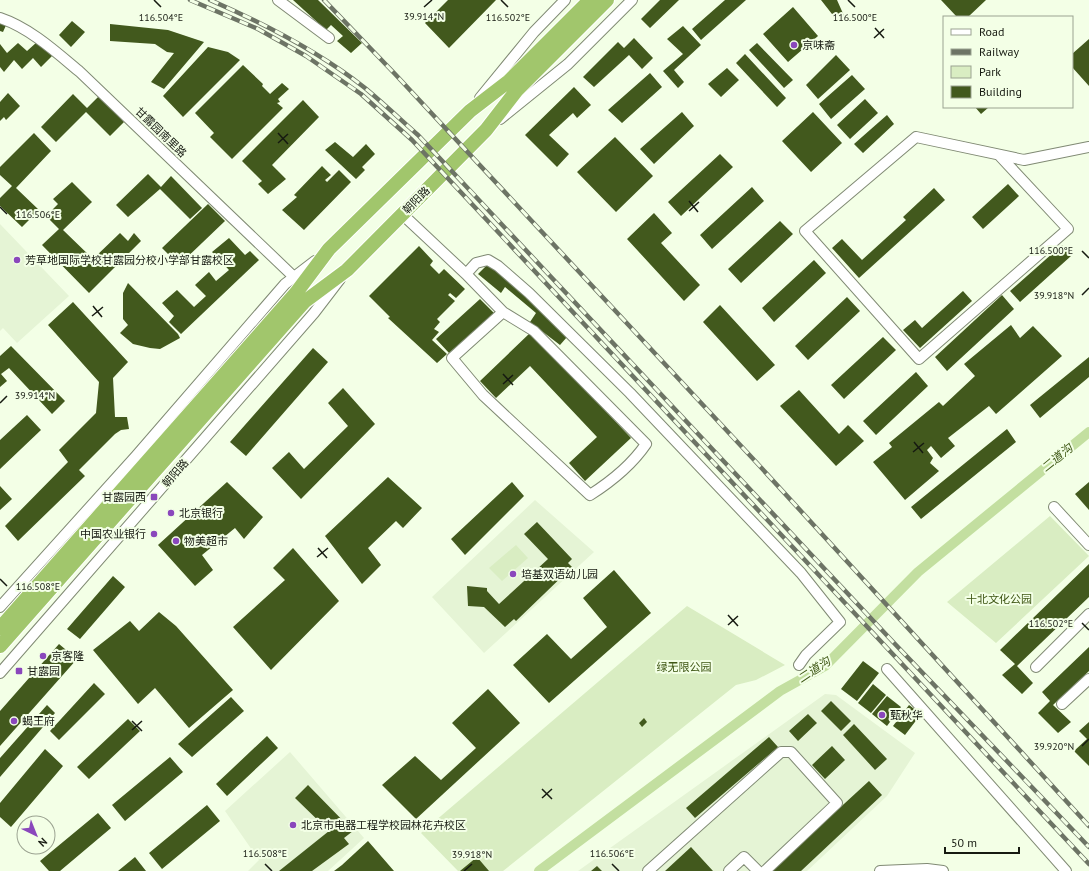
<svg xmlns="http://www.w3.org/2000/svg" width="1089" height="871" viewBox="0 0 1089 871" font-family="'PT Sans','Noto Sans SC',sans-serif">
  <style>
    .built { fill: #e5f4d5 }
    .green { fill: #d9edc2 }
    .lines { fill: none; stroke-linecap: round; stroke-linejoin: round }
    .canal { stroke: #c3dfa0; stroke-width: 10 }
    .building { fill: #42591d }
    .minor-casing { stroke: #808a74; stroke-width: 12 }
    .highway-casing { stroke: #fff; stroke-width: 16 }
    .minor { stroke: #fff; stroke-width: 10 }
    .highway { stroke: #a1c66c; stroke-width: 14 }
    .rail-casing { stroke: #6d7465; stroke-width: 4.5 }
    .rail { stroke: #f3ffe6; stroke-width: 3; stroke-dasharray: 9; stroke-linecap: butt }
    .ticks { fill: none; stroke: #161a11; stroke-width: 1.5 }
    .poi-dot { fill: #8a47bc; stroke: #f3ffe6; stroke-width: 1.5 }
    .labels { text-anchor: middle; stroke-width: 4; stroke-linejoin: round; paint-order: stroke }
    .poi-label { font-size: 11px; fill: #161a11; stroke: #f3ffe6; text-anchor: start }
    .street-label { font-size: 11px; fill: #161a11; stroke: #f3ffe6 }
    .park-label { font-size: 11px; fill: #405816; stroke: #f3ffe6 }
    .water-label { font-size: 12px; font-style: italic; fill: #3e5714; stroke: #f3ffe6 }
    .ticks-label { font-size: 10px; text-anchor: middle; fill: #161a11; stroke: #f3ffe6; stroke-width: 4; stroke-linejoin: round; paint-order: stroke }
  </style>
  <rect width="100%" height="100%" fill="#f3ffe6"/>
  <!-- built -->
  <path class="built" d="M0,224L69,296L17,343L3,328L0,331Z
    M535,500L594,552L484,653L432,597Z
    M825,694L836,695L915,753L887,796L807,871H578Z
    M290,752L364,838L328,871H248L259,860L225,811Z"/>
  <!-- green -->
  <path class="green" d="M1050,516L1089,556L996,643L947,602Z
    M516,545L528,558L502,581L489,568Z
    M687,606L785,665L756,680L736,685L503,871H458L421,833Z"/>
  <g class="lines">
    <!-- canal -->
    <path class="canal" d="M539,871L780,691L825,666L918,572L1089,432"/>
  </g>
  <!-- building -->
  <path class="building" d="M293,0H318L362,43L351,53L337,41L343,36L331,25L326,30Z
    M448,0H496L449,48L425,23Z
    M660,0H679L650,28L641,19Z
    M725,0H746L701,40L692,29Z
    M821,0H837L845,18L832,14Z
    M941,0H986L968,17H957Z
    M793,7L818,36L788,62L763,34Z
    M0,20L7,23L3,32L0,31Z
    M72,21L85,32L71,47L59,35Z
    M110,24L168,30L204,42L164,89L151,82L174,53L167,52L155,44L110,41Z
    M683,26L701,45L674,70L684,82L678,88L663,71L683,54L667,39Z
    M634,38L653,58L642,69L629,55L594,87L583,77L618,42L624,48Z
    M1089,39V86L1072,67V54Z
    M37,42L52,56L41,67L33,58L22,69L14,60L4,72L0,67V44L7,53L18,43L27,51Z
    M757,43L793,80L784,88L749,50Z
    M208,47L228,52L240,60L183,117L163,96Z
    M745,54L786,98L777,107L736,63Z
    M836,55L850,70L818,99L806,85Z
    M243,65L263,84L262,86L270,94L282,83L289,89L278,99L280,102L277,103L283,108L232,159L210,137L214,133L195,113Z
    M727,68L739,80L721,97L708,84Z
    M650,73L662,87L622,123L608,110Z
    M852,75L865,89L831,119L819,104Z
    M574,87L591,105L577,118L573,113L549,135L569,154L557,167L525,135Z
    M8,93L20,106L6,120L4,117L0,121V102Z
    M73,94L87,108L99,96L124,122L110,136L86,112L56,142L41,127Z
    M865,99L878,113L850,139L837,125Z
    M303,100L319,117L272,165L286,179L268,194L258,184L262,181L242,161Z
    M975,107H989L981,114Z
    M682,112L694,126L654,164L640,149Z
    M813,112L842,143L811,172L782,141Z
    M887,115L894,124L863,153L854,144Z
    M34,133L51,151L16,188L39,210L22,227L0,206V198L12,186L0,175V167Z
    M615,137L653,176L616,212L577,172Z
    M335,142L353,157L366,144L375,154L362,167L365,170L356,179L325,150Z
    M720,154L733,167L681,216L668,202Z
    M322,166L331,175L325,180L327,182L339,170L351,182L304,230L282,210L297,197L294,195Z
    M148,174L161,187L171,176L202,208L190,219L160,189L128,217L116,205Z
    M72,182L92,202L63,230L93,259L120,233L128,241L134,233L141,241L89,293L42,245L59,229L46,216L58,204L53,199Z
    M1008,184L1019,196L983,229L972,217Z
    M752,187L764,201L712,249L700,235Z
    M934,188L945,200L859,278L832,248L842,239L862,260L906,220L903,217Z
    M208,204L225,221L179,265L162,248Z
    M654,213L672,233L661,243L700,285L684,301L627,239Z
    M780,221L793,234L741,283L728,269Z
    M229,238L245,255L250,251L259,260L181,334L169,322L174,316L162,303L177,290L194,307L206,296L195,285L209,272L216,281L229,270L212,252Z
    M1062,245L1071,256L1020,302L1010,291Z
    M419,246L433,261L430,265L439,274L444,269L465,289L456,298L450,293L448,295L455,301L437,319L440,322L434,329L439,332L432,340L447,354L437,363L388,318L390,317L369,296Z
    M814,260L826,273L774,322L762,308Z
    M489,263L531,300L567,337L560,345L530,322L536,313L505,287L501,293L478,274Z
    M128,283L178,334L180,338L160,349L150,348L133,344L120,333L128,325L123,319V293Z
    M963,291L972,301L920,348L903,330L915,320L922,328Z
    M1002,295L1014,309L947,371L935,357Z
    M847,297L860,311L808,360L795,346Z
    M480,299L494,313L449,353L436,339Z
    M73,302L128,362L113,378L115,417H127L129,429L121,430L115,434L79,470L85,476L18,541L5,526L68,462L59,450L96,413L99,382L48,325Z
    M720,305L775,365L757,381L703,322Z
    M1011,325L1020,338L1033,326L1062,356L996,414L989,406L948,438L955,446L941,458L931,446L927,450L933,458L930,463L939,471L905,500L873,462L892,447L889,443L939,402L943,406L975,376L964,364Z
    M531,332L631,438L585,481L569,463L597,437L530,366L496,398L480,381Z
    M883,337L896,350L844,399L831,385Z
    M11,346L65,401L52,414L9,368L1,374L7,381L0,387V356Z
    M313,348L328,362L246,456L230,442Z
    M1089,357V377L1040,418L1030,405Z
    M916,372L928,386L876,435L863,421Z
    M343,388L375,424L301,499L272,468L289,452L304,469L348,426L328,403Z
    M799,390L839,434L848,425L864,441L836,466L780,406Z
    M27,415L41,430L0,469V440Z
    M1007,429L1016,442L921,519L911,507Z
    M388,477L422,508L403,528L396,521L368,548L381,565L362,584L325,536Z
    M227,482L263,517L244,539L235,528L202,555L213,570L195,586L158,545Z
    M512,482L524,496L465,555L451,539Z
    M1089,482V510L1075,494Z
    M0,486L12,499L0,510Z
    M537,522L572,559L568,563L572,567L516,621L514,619L505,627L484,607L468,606L467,586L487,588V591L499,604L548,559L524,534Z
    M293,548L339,601L271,670L233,627L285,580L273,568Z
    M1089,564V597L1017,666L1033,683L1022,694L1002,675L1015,664L1000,650Z
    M614,570L651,613L549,703L513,665L547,634L571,659L607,627L583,598Z
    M113,576L125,587L80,639L67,629Z
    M159,612L176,626L233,690L189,728L155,688L138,704L93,650L130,621L139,631Z
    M59,644L77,659L0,746V711Z
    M1089,647V671L1053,705L1071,722L1058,733L1038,713L1050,701L1042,692Z
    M863,661L879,673L857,701L841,689Z
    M94,683L105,694L59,740L50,731Z
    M873,684L886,695L871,713L858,703Z
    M488,689L520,723L416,819L382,785L415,756L441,780L476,748L452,723Z
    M887,696L901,707L887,726L872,714Z
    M231,697L244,711L192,757L178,744Z
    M831,701L851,721L841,731L821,711Z
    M47,705L55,713L0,777V758Z
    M909,705L921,714L905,735L893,726Z
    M808,714L817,723L798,741L789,731Z
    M644,718L647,722L642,727L639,723Z
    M128,719L140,731L89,779L77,767Z
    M1089,722V766L1074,751L1087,739L1079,731Z
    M854,724L887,759L875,770L843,735Z
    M267,736L278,748L227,796L216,784Z
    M769,737L778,747L695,818L686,808Z
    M832,746L845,760L825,779L812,765Z
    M45,749L63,766L11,827L0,817V803Z
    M170,757L183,772L125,821L112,805Z
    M869,781L882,795L801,871H771Z
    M308,785L353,831L344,838L349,844L312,871H279L329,831L295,798Z
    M207,805L220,821L162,869L149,853Z
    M98,813L111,828L60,871H49L40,861Z
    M368,841L394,871H334L342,865Z
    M691,847L713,871H665Z
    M135,857L146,871H118Z
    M477,857L489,871H460Z
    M597,866L602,871H591Z"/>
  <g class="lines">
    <!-- minor casing -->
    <g class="minor-casing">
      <path id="minor" d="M278,0L329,38
        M0,18C30,28 56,52 80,72L295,278
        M480,98L534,32L565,0
        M500,119L568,64L632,0
        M999,155L1068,229L919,359L805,231L916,137L1024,160L1089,147
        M402,214L466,274L476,263L488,260L498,266L529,293L630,393L801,573L840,622L806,655L799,665
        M466,274L503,312L452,358L483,395L590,495C612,481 631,466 646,444L534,331L503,312
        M1054,507L1089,545
        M0,607L136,456L285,284L315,261
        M1036,667L1089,614
        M887,669L1066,871
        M0,673L314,313L340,279
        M1062,704L1089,679
        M648,871L781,752H791L837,803L765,871
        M729,871L744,857L758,871
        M880,871L927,869L943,871"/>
    </g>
    <!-- highway casing -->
    <g class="highway-casing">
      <path id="highway" d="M0,628L296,293L329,249L470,111L509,81L590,0
        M0,646L304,302L347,270L486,130L517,90L607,0"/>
    </g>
    <!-- minor -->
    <use href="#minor" class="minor"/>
    <!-- highway -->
    <use href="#highway" class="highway"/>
    <!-- rail casing -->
    <g class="rail-casing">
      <path id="rail" d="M190,0L258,29L306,56L361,94L412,140L1089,864
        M210,0C265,24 318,51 365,88C383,103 400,119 418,135L895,644L1089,847
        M324,0L395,74L756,462L1089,826"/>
    </g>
    <!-- rail -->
    <use href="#rail" class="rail"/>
  </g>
  <!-- ticks -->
  <path class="ticks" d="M154,0L161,7M501,0L508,7M848,0L855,7M424,7L432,0M875,28L884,38M874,38L884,29M278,133L288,144M278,143L288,134M689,201L698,212M0,207L7,214M689,211L699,202M1082,251L1089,258M1082,295L1089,288M93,306L102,317M92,316L103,307M503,374L513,385M503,384L513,375M0,403L7,396M914,442L923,453M913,452L924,443M318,548L327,558M317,557L328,548M0,579L7,586M728,615L738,626M1082,623L1089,630M728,625L738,616M132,721L142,731M132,730L142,721M1082,746L1089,739M542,789L552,799M542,798L552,789M265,864L272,871M612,864L619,871M464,871L472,864"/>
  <!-- markers -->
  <g class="poi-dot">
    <circle cx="794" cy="45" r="4"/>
    <circle cx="17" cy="260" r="4"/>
    <rect x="150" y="493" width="8" height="8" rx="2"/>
    <circle cx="171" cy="513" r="4"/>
    <circle cx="154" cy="534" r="4"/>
    <circle cx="176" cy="541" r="4"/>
    <circle cx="513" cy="574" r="4"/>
    <circle cx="43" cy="656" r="4"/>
    <rect x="15" y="667" width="8" height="8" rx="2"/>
    <circle cx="882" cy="715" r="4"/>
    <circle cx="14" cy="721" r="4"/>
    <circle cx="293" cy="825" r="4"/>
  </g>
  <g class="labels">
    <!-- poi labels -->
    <g class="poi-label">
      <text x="802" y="49">京味斋</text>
      <text x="25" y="264">芳草地国际学校甘露园分校小学部甘露校区</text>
      <text x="146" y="501" text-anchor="end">甘露园西</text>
      <text x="179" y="517">北京银行</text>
      <text x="146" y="538" text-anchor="end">中国农业银行</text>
      <text x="184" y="545">物美超市</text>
      <text x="521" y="578">培基双语幼儿园</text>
      <text x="51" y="660">京客隆</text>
      <text x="27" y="675">甘露园</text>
      <text x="890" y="719">甄秋华</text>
      <text x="22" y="725">蝎王府</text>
      <text x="301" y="829">北京市电器工程学校园林花卉校区</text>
    </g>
    <!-- street labels -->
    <g class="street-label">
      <text transform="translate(161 132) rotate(44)" y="4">甘露园南里路</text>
      <text transform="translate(416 200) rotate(-45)" y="4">朝阳路</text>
      <text transform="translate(175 473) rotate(-49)" y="4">朝阳路</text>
    </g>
    <!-- park labels -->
    <g class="park-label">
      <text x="999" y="603">十北文化公园</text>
      <text x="684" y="671">绿无限公园</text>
    </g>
    <!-- water labels -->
    <g class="water-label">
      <text transform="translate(1057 458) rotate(-39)" y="4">二道沟</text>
      <text transform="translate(814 670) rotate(-33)" y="4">二道沟</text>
    </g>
  </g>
  <g class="ticks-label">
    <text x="424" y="20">39.914°N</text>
    <text x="161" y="21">116.504°E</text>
    <text x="508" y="21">116.502°E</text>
    <text x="855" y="21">116.500°E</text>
    <text x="38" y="218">116.506°E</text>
    <text x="1051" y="254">116.500°E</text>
    <text x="1054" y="299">39.918°N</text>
    <text x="35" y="399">39.914°N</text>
    <text x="38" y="590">116.508°E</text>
    <text x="1051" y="627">116.502°E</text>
    <text x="1054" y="750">39.920°N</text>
    <text x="265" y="857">116.508°E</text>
    <text x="612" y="857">116.506°E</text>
    <text x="472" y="858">39.918°N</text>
  </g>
  <!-- legend -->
  <rect x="943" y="16" width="130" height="92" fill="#f3ffe6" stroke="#9ba391"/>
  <rect x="951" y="29" width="20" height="6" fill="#ffffff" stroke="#9ba391"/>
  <text x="979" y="36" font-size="12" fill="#161a11">Road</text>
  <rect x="951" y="49" width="20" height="6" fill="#6d7465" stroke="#9ba391"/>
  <text x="979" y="56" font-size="12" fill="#161a11">Railway</text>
  <rect x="951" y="66" width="20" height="12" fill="#d9edc2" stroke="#9ba391"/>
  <text x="979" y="76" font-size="12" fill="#161a11">Park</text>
  <rect x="951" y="86" width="20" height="12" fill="#42591d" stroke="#9ba391"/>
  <text x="979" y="96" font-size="12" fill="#161a11">Building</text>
  <!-- north arrow -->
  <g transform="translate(36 835) rotate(137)"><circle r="19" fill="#f3ffe6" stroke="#9ba391"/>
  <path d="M0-3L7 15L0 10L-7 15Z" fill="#8a47bc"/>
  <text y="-6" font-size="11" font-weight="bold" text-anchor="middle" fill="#161a11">N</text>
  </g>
  <!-- scale -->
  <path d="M945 847v6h74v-6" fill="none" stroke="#161a11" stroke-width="2"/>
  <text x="951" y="847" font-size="12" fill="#161a11" stroke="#f3ffe6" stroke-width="3" paint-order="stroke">50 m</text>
</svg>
